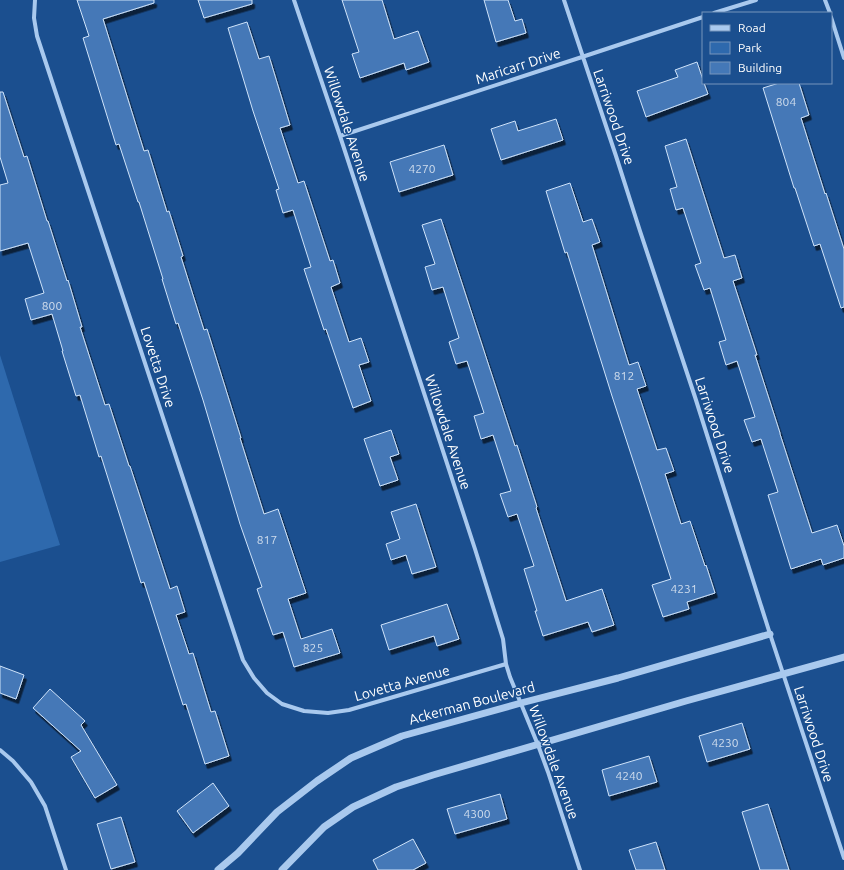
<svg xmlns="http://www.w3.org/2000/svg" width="844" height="870" viewBox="0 0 844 870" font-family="Ubuntu,sans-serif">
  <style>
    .green { fill: #2e69ad }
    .building { fill: #4478b7; stroke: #cfe3fa; filter: url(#shadow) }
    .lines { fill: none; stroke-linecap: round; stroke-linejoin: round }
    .minor { stroke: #a9c9ee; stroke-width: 4 }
    .tertiary { stroke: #a9c9ee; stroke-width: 7 }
    .labels { text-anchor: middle; stroke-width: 3; stroke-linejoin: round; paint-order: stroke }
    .number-label { font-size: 12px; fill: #d0dded }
    .street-label { font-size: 14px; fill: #fff; stroke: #1b4f8f }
  </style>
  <defs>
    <filter id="shadow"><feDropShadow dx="2.5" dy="4.5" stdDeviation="0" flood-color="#0009"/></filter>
  </defs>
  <rect width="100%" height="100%" fill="#1b4f8f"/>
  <!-- green -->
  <path class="green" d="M0,355L60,545L0,562Z"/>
  <!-- building -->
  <path class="building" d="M77,0H154V3L103,19L144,151L148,150L167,212L169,211L183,256L181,257L204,330L207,329L241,438H240L264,514L278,509L306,593L288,599L301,639L332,629L340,653L294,667L283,632L273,635L257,589L262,587L240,524L203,400L178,323L176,324L162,279H163L139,202H138L119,144L116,145L83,38L89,36Z
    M198,0H252V4L204,18Z
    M342,0H382L394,39L418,31L429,62L406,70L404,63L360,78L352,54L359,52Z
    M484,0H508L515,21L522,19L526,33L496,42Z
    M247,22L259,59L269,56L290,125L280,128L298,183L304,181L330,261L333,260L340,283L331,287L349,342L361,338L369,362L359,365L371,401L353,408L326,329L324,330L304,269L311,267L293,210L283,213L276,190L279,189L253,111L228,28Z
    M697,62L703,80V83H704L708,94L646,117L637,91L678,77L675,70Z
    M779,83H799L809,115L801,118L825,194L826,193L844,249V307L841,308L820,244L814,246L795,188H794L763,88Z
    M0,92H3L24,157L27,156L47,221H48L67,281L68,280L82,327H80L105,405L109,404L129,466H130L170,589L177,586L185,612L176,615L189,654L193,653L211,712L215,711L229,756L205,764L186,704L183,705L144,582L141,583L101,456L99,457L80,395L76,396L62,351H63L52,314L31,320L25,299L44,293L28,243L0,251V185L8,183L0,157Z
    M556,119L563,140L501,160L491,129L515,121L518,131Z
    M686,139L724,258L735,255L742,278L733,281L757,355H755L780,433V434L812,533L837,525L844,546V558L823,565L821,559L791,569L768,495L778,492L761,439L752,442L744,420L755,417L737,361L726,365L719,342L726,340L710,288L704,290L695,265L701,263L683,208L676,210L670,189L677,187L665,146Z
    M444,145L453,175L399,192L390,162Z
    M570,183L583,222L592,219L600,242L592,245L629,365L638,362L646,386L637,389L657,450L666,448L674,471L665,474L681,524L690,521L705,566L706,565L715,593L687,602L689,609L663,617L652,585L671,579L640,482L612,396L567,252L565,253L546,191Z
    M441,219L515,446L517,445L537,507L536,508L566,601L602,589L614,625L592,632L588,622L543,636L535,611H537L524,569L534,566L517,514L508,517L500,494L511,491L493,435L481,439L474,416L484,413L467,361L456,364L449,342L459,338L443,287L432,290L425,267L435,264L422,225Z
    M391,430L399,454L390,457L398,480L380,486L364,439Z
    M416,504L436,567L412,574L406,555L391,560L386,544L400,539L391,512Z
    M447,604L459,639L437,646L434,636L389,650L381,625Z
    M0,666L24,675L16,699L0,693Z
    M50,689L85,721L81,725L117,785L95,798L71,757L81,751L33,708Z
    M742,723L750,749L707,762L699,736Z
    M649,756L657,782L609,796L602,770Z
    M213,783L229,806L193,833L177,811Z
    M500,794L507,819L455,834L447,809Z
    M768,804L789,870H760L742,812Z
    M121,817L135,862L111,869L97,824Z
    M413,839L426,863L413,870H378L373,860Z
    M656,842L665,870H636L629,850Z"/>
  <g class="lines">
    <!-- minor -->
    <path class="minor" d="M35,0L34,18L37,36L243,660L254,678L267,693L282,704L304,711L328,713L349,710L506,664
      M294,0L340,136L475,549L503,639L506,664L510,677L538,745L548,772L580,870
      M564,0L616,156L640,231L695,397L770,634L844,858
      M825,0L830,13
      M714,13L756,0
      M831,17L844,58
      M340,136L582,57L703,17
      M0,750L13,761L31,782L45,806L66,870"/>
    <!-- tertiary -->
    <path class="tertiary" d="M218,870L238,853L277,812L317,781L351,758L402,736L521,703L618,678L770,634
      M282,870L324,827L353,807L396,787L433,775L686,701L844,657"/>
  </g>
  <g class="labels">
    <!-- number labels -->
    <g class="number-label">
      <text x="786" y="106">804</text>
      <text x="422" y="173">4270</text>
      <text x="52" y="310">800</text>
      <text x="624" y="380">812</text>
      <text x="267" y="544">817</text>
      <text x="684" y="593">4231</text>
      <text x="313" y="652">825</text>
      <text x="725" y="747">4230</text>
      <text x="629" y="780">4240</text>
      <text x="477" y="818">4300</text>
    </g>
    <!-- street labels -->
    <g class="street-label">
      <text transform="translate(518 66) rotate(-18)" y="5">Maricarr Drive</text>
      <text transform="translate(614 117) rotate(71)" y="5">Larriwood Drive</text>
      <text transform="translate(347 124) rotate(72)" y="5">Willowdale Avenue</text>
      <text transform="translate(158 367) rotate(72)" y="5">Lovetta Drive</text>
      <text transform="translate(715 425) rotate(72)" y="5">Larriwood Drive</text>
      <text transform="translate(448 432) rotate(72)" y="5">Willowdale Avenue</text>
      <text transform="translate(402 683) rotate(-16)" y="5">Lovetta Avenue</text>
      <text transform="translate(472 703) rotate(-15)" y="5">Ackerman Boulevard</text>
      <text transform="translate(814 734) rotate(72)" y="5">Larriwood Drive</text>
      <text transform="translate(554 762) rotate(70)" y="5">Willowdale Avenue</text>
    </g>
  </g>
  <!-- legend -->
  <rect x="702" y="12" width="130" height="72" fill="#1b4f8f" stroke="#7695bc"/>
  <rect x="710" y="25" width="20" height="6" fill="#a9c9ee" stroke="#7695bc"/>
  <text x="738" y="32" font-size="12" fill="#ffffff">Road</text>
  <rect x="710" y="42" width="20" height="12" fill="#2e69ad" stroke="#7695bc"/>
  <text x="738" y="52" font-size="12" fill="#ffffff">Park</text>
  <rect x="710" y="62" width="20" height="12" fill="#4478b7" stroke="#7695bc"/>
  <text x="738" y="72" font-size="12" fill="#ffffff">Building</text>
</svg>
